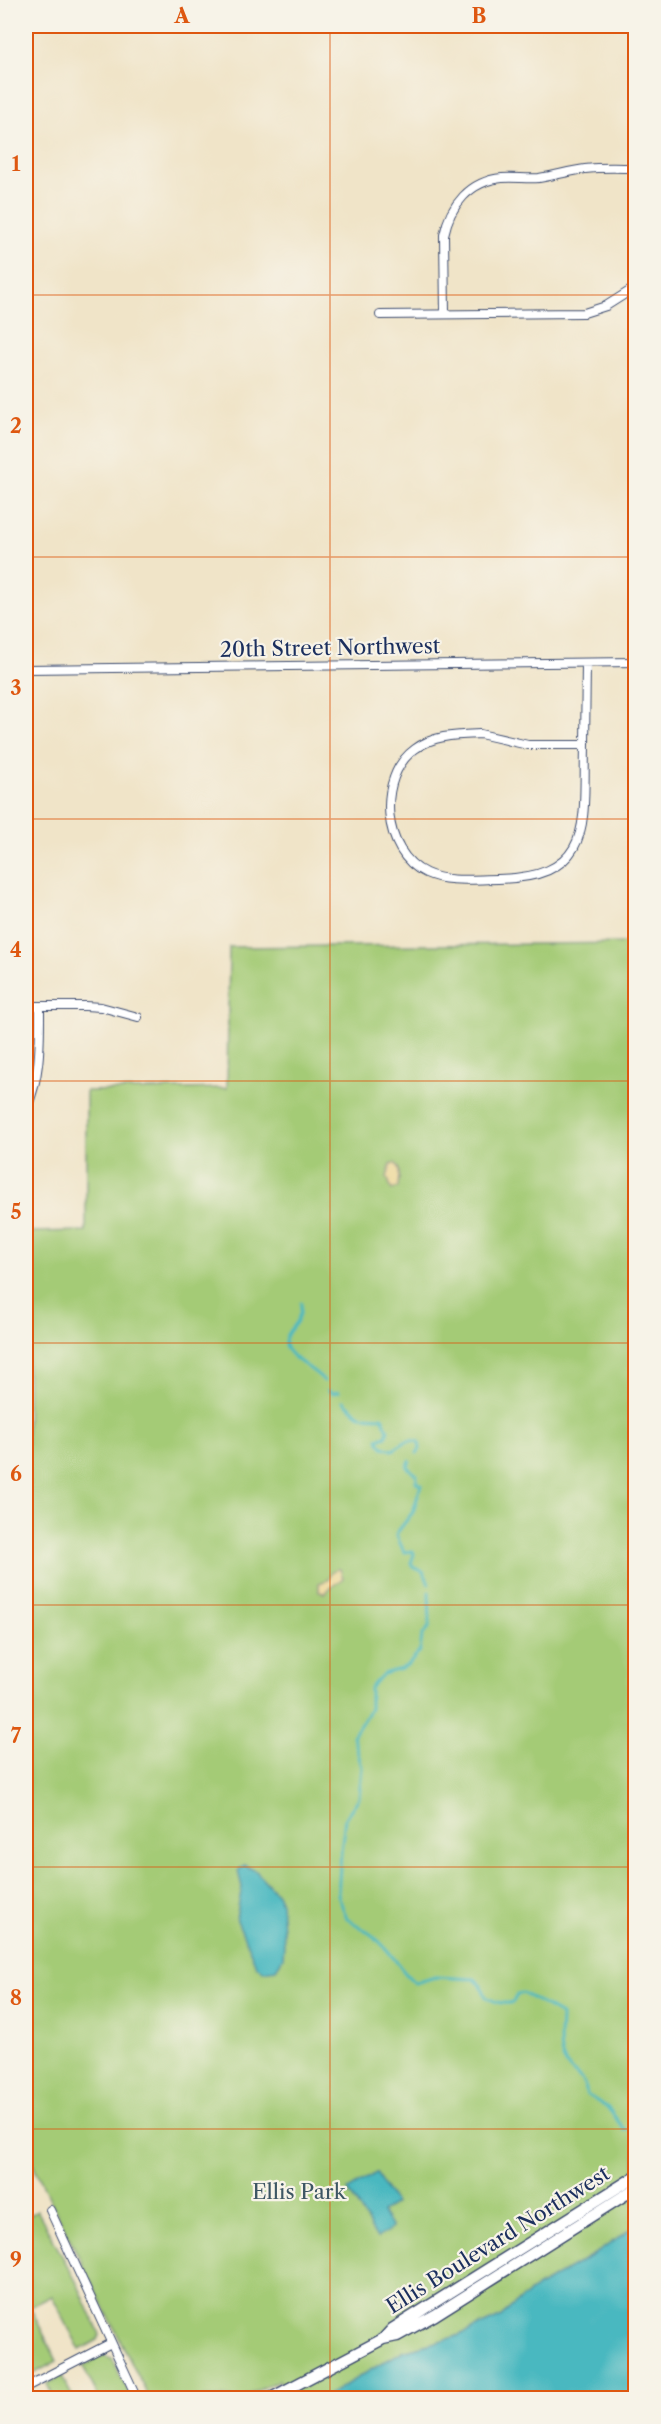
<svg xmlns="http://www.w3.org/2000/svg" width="661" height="2424" viewBox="0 0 661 2424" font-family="'Libre Caslon Text',serif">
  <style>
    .green { fill: #a4cb76; stroke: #607d6a; stroke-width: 1.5 }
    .sand { fill: #eeda9e; stroke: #84847e; stroke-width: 1.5 }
    .water { fill: #49b8c0; stroke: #32748f; stroke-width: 1.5 }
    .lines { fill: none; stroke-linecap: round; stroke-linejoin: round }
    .stream { stroke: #49b8c0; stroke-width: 3 }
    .street-casing { stroke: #3b4a6e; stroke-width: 10 }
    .secondary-casing { stroke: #3b4a6e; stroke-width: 13 }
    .street { stroke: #fff; stroke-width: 8 }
    .secondary { stroke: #fff; stroke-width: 10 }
    .grid { fill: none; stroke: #de5710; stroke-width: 1.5; stroke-opacity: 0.55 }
    .labels { text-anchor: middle; stroke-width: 4.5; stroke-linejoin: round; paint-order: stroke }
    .street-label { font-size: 21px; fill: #1b2f5e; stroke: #f7f3e8 }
    .park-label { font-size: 21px; fill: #3d5664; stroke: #f7f3e8 }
    .neatline { fill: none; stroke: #de5710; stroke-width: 2 }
    .grid-label { font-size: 20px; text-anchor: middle; font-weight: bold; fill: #de5710 }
  </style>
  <rect width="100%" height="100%" fill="#f7f3e8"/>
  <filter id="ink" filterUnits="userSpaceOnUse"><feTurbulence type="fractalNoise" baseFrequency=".0167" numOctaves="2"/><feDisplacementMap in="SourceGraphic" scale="12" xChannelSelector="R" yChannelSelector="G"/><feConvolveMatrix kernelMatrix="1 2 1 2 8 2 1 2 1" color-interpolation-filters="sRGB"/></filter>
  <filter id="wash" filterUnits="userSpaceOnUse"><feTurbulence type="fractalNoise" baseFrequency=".008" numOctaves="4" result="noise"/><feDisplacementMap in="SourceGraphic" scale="24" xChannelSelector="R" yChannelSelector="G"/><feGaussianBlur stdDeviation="1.35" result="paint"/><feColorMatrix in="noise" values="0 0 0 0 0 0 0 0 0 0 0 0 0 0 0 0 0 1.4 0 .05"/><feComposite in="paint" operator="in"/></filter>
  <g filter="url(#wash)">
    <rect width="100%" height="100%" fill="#f0e4c8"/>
    <!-- green -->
    <path class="green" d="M635,943V2226L598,2252L529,2292L500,2317L455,2337L403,2351L324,2398H289L279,2380L243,2398H149L26,2151V1514L29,1232L86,1231V1091L227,1088L229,947Z
      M37,2210L77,2283L100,2335L98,2340L80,2350L52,2296L30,2307L57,2361L26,2378V2217Z
      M103,2355L112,2358L131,2398H99L83,2366Z
      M62,2376L73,2398H54L47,2384Z"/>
    <!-- sand -->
    <path class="sand" d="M395,1163C402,1169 398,1179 398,1187L392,1190L387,1177L391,1164Z
      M337,1569H340L343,1578L324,1593L319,1592V1583L328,1580L331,1573Z"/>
    <!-- water -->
    <path class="water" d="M244,1865L256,1871L277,1894L281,1903L284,1943L283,1958L276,1969L263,1971L256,1965L236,1918L242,1887L238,1871Z
      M376,2173L395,2204L382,2212L392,2228L377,2238L348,2190Z
      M635,2226V2398H323L403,2351L455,2337L500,2317L529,2292L598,2252Z"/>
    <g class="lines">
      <!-- stream -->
      <path class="stream" d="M301,1303C302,1326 287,1326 285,1341C282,1356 316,1369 324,1381
        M328,1390L332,1393L339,1392
        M343,1401L361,1416L382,1417L388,1430L386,1436L378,1439L383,1447L393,1450C402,1445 407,1437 419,1442L420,1449L417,1453
        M410,1461L407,1467L417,1475L416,1482L421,1485L413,1512L396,1534L404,1552L413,1551L414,1554L411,1563L413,1567L424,1572L429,1584
        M429,1592L430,1626L422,1636L420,1651L410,1663L401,1669L383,1674L370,1688V1709L353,1736L362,1767L359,1798L345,1818L341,1852L338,1895L347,1919C362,1927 377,1937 388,1951C399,1964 401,1971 415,1983L435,1977L475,1979L482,1987L486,1997C495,2002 503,2005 513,2002L517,1995L523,1993L561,2015C561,2030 557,2052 566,2064C576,2079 584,2074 587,2095L608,2108L625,2130L636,2129"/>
    </g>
  </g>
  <g filter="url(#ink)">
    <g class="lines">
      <!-- street casing -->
      <g class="street-casing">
        <path id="street" d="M445,314L444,235C450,205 470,181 502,178C514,177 527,179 539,178C554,176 569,171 585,169C601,167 619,168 636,168
          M380,315L584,313L606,306L636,287
          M26,669L636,662
          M480,734L528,745H585C583,822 596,877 498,879C474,879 448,883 426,873C382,853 376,777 415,749C434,735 456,735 480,734Z
          M585,745L586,663
          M26,1006H85L101,1007L138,1017
          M26,1110C41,1076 40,1043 40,1006
          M50,2210L137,2398
          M26,2387L111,2343"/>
      </g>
      <!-- secondary casing -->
      <g class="secondary-casing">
        <path id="secondary" d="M383,2339L397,2336L435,2315L636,2188
          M271,2398L383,2339L392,2329L636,2176"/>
      </g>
      <!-- street -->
      <use href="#street" class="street"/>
      <!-- secondary -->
      <use href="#secondary" class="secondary"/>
    </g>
  </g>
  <!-- grid -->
  <path class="grid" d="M330,26V2398M26,295H636M26,557H636M26,819H636M26,1081H636M26,1343H636M26,1605H636M26,1867H636M26,2129H636"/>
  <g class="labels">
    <!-- street labels -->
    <g class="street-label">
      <text transform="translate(330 648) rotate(-1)" y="7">20th Street Northwest</text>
      <text transform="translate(498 2240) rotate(-32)" y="7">Ellis Boulevard Northwest</text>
    </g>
    <!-- park labels -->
    <g class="park-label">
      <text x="299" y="2199">Ellis Park</text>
    </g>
  </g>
  <!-- margin -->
  <rect width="661" height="2424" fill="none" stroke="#f7f3e8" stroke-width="66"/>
  <rect x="33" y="33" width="595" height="2358" class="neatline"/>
  <g class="grid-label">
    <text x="182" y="23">A</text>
    <text x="479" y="23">B</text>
    <text x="16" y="171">1</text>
    <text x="16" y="433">2</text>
    <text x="16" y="695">3</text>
    <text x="16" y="957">4</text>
    <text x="16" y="1219">5</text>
    <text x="16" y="1481">6</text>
    <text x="16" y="1743">7</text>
    <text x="16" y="2005">8</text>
    <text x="16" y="2267">9</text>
  </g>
</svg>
